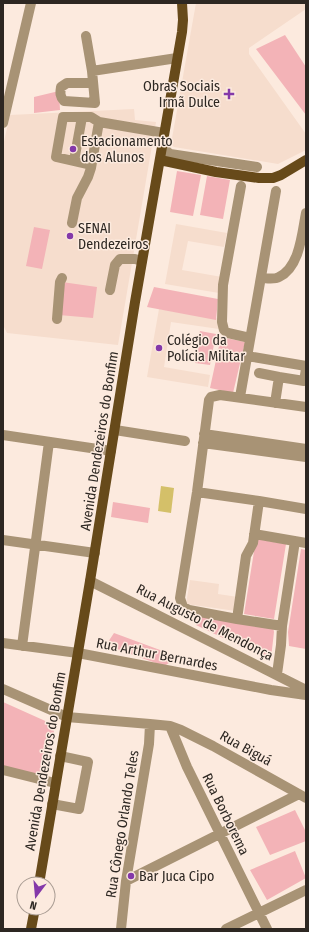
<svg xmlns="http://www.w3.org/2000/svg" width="309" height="932" viewBox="0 0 309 932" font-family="'Fira Sans Condensed',sans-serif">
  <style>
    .built { fill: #f6ddcd }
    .green { fill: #f3b3b7 }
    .water { fill: #d4c069 }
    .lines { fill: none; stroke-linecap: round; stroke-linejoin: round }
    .minor { stroke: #a89375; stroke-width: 10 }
    .major { stroke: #674a1a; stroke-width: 10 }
    .poi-dot { fill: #8438a9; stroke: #fceade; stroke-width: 1.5 }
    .labels { text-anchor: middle; stroke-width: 3; stroke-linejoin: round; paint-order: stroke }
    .poi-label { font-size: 14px; fill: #2d2722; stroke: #fceade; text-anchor: start }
    .street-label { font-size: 14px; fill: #2d2722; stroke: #fceade }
  </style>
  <rect width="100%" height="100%" fill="#fceade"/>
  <!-- built -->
  <path class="built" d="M196,3H306V9L249,48V54L306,134V150L278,164L174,147L171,144Z
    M134,109L135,120L156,122L118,345L7,333L3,325V146L10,115Z
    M176,224L227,233L224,247L188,241L182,270L222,277L219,293L165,284Z
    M159,309L221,319L219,329L171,322L164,367L210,375L208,387L147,377Z
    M190,580L219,584L218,594L238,597L236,611L186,604Z"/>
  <!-- green -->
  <path class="green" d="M285,35L306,67V115L256,49Z
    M59,91L60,110L34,113V97Z
    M177,171L201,175L193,216L170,212Z
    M207,176L230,180L223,219L200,215Z
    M34,227L50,230L42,269L26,266Z
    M62,282L97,287L93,318L59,315Z
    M154,287L218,299L216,320L147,307Z
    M200,331L216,334L210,365L195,363Z
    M221,337L245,342L233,393L210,388Z
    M113,502L150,508L148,523L111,517Z
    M256,539L286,544L274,619L244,614Z
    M301,549L306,550V649L289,646L288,632Z
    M202,614L273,627L274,632L271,658L269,660L196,625V618Z
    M114,633L179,657L164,666L106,645Z
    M3,702L52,724L54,732L45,780L3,770Z
    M295,810L306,832V841L270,855L256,827Z
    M295,851L306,878L267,900L250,870Z"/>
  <!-- water -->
  <path class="water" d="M161,486L174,488L171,513L158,511Z"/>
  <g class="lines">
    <!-- minor -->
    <path class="minor" d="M86,36L92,71L177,58
      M92,71L95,103L64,101C60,97 60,93 61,87L67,83H93
      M3,123L31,3
      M162,147L170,154L257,167
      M74,161L82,117
      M91,165L56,157L63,117H91L99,122
      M241,186L223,285L222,322L224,330L228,333L250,338
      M72,223L77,198L88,177L91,168L99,122L164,133
      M261,278C266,278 274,280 279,277C300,267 302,233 306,213
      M110,290L115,265L120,259H135L142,261
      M57,319L60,282L62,278
      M247,356L306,366
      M259,373L279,377
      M240,397L276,191
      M275,403L279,377L304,381L306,369
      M306,407L220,395L211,397L209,400L197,492L180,598L183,607L189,610L237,619L246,556L253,543L259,501L306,509
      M115,430L185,441
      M204,434L306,449
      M3,435L111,451
      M203,443L306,457
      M197,492L259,501
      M254,534L306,543
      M3,540L95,553
      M90,581L306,690
      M237,619L282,626
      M3,643L78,653L271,690L306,695
      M22,646L49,442
      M277,674L281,645L282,626L295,541
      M3,689L67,717L150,724L170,726L181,730L213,746L306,798
      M170,726L187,767L267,929
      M3,770L55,783
      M52,804L79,809L88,762L60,756
      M126,881L299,794
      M121,929L126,881L149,744L150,724
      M226,929L306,890"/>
    <!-- major -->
    <path class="major" d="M160,160L216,172L259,178H273L281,175L306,160
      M39,884L90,581L135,302L182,32L183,20L182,3
      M31,929L35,908"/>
  </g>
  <!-- markers -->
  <g class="poi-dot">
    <path d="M227 88h4v4h4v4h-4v4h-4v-4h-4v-4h4z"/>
    <circle cx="73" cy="149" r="4"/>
    <circle cx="70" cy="236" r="4"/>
    <circle cx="159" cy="348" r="4"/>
    <circle cx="131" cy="876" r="4"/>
  </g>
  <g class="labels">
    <!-- poi labels -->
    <g class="poi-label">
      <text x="220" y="91" text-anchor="end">Obras Sociais<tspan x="220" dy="16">Irmã Dulce</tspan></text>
      <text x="81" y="146">Estacionamento<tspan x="81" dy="16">dos Alunos</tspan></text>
      <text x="78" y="233">SENAI<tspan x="78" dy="16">Dendezeiros</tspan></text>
      <text x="167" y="345">Colégio da<tspan x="167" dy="16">Polícia Militar</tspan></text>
      <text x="139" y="881">Bar Juca Cipo</text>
    </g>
    <!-- street labels -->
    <g class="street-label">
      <text transform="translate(99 441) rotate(-81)" y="5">Avenida Dendezeiros do Bonfim</text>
      <text transform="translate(205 622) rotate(27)" y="5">Rua Augusto de Mendonça</text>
      <text transform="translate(157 654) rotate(11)" y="5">Rua Arthur Bernardes</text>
      <text transform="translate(246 748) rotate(29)" y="5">Rua Biguá</text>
      <text transform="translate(45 761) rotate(-80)" y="5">Avenida Dendezeiros do Bonfim</text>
      <text transform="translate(226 814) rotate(64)" y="5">Rua Borborema</text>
      <text transform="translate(122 824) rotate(-81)" y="5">Rua Cônego Orlando Teles</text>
    </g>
  </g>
  <!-- border -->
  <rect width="309" height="932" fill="none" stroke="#2d2722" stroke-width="8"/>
  <!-- north arrow -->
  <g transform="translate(36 896) rotate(196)"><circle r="19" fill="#fceade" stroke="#a99c93"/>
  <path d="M0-3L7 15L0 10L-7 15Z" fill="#8438a9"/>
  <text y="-6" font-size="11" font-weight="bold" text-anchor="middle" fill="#2d2722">N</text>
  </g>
</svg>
